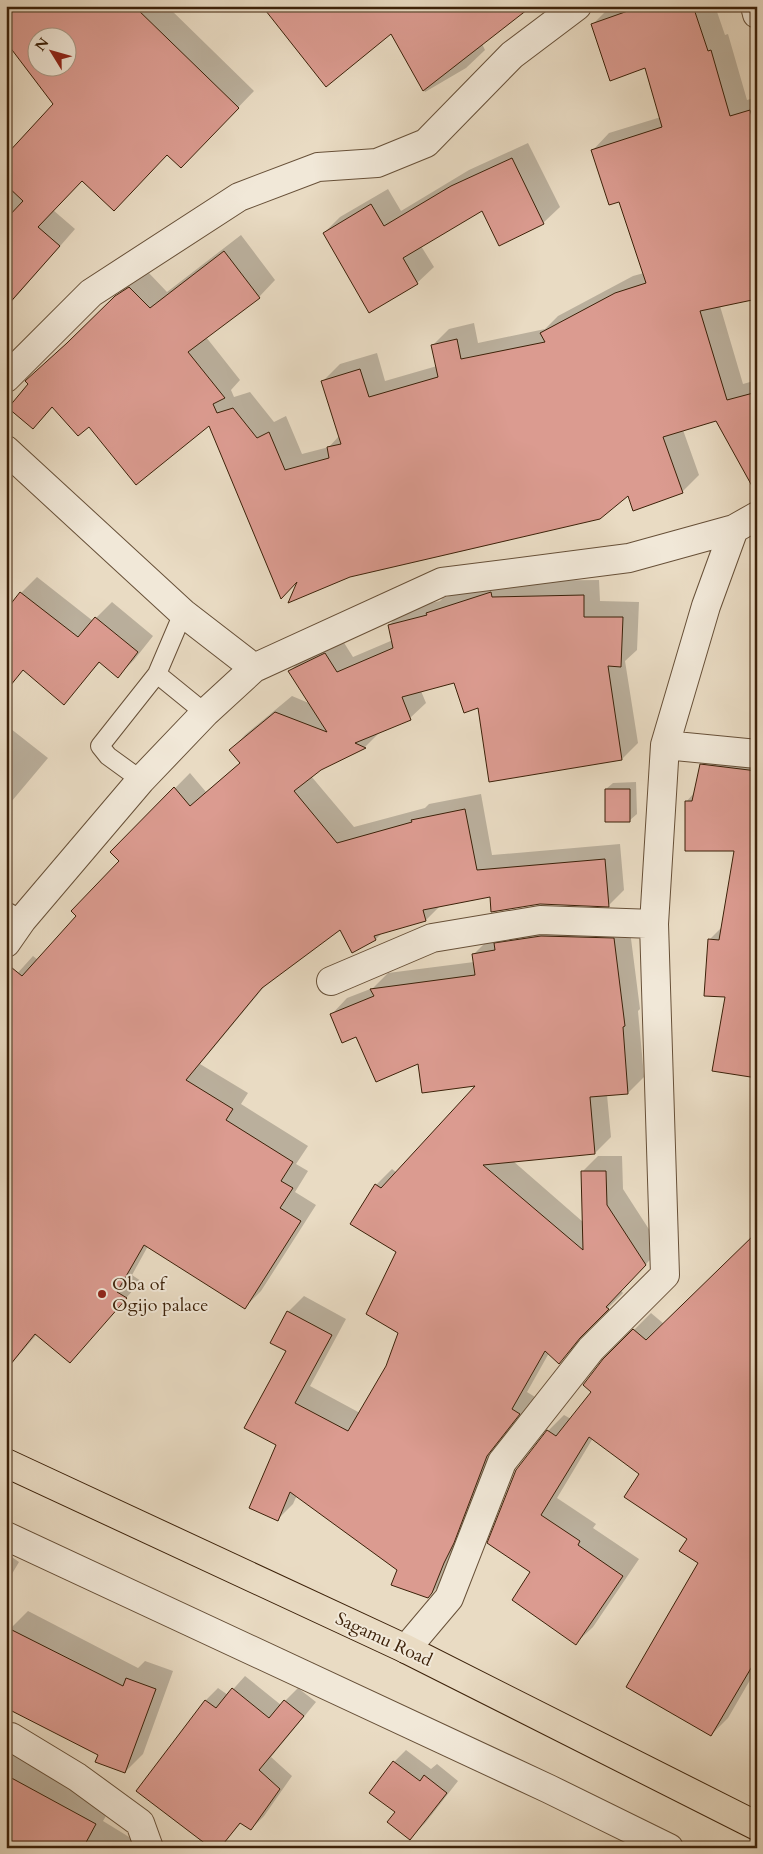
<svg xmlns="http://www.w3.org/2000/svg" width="763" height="1854" viewBox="0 0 763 1854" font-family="Cardo,serif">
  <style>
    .shadow { fill: #0003; fill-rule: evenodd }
    .building { fill: #db9b90; stroke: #3c2109; fill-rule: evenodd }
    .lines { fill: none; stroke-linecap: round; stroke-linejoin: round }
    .lane-casing { stroke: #675038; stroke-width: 20 }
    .street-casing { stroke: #675038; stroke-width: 30 }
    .highway-casing { stroke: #3c2109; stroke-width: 30 }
    .lane { stroke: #f1e8d8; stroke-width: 18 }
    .street { stroke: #f1e8d8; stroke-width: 28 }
    .highway { stroke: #e9dbc3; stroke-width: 28 }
    .poi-dot { fill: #8f2418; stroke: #f1e8d8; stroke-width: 2 }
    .labels { text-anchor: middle; stroke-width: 4; stroke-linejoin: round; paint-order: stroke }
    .poi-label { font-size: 18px; fill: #3c2109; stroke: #f1e8d8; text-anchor: start }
    .street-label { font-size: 18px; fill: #3c2109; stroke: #f1e8d8 }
  </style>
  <rect width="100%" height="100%" fill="#e9dbc3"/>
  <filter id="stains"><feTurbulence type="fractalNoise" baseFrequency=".004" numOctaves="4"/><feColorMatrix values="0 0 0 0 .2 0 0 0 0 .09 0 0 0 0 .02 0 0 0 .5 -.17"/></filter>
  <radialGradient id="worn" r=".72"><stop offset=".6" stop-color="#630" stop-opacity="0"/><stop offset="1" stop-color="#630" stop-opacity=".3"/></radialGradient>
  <!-- shadow -->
  <path class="shadow" d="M6,6H167L254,91L197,150L168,154L82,180L53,210L75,229L6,308V155L55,104ZM38,38H68V68H38Z
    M263,6L481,42L485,50L466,68L425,92L391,32Z
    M614,6H715L725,35L728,34L747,100L757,97V297L720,306L743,384L757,380V426L717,419L683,430L699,475L682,492L629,494L299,580L282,597L209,424L89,425L53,407L33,428L30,384L27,381L133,280L147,271L167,292L241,235L275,280L259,297L206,337L240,380L231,390L234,397L250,392L274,422L286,416L302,454L329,447L339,436L323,381L340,364L377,353L385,381L437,366L433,345L449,329L474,323L478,343L545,329L558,316L633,276L644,273L620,200L593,150L609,133L661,117L646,67L592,25L609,8Z
    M528,143L560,207L543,223L483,209L421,246L434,267L417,283L324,233L340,217L388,189L401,211L469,170Z
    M37,577L93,621L112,602L153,636L134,660L118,676L100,662L64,703L21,593Z
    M507,577V581L599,580L600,601L639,602L637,650L625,661L638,743L622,759L479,707L455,682L421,691L426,703L410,718L381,731L365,747L320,769L311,776L354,827L425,808L429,804L481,794L492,855L620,844L624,890L608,906L491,896L440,906L426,920L383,932L376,939L341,928L268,982L200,1064L248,1093L241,1104L308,1146L296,1164L308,1171L295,1192L316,1205L261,1291L245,1307L148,1246L132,1275L141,1281L70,1362L37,1334L6,1370V986L33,956L38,960L78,915L121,861L112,852L190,773L206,792L241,762L231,750L246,734L292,696L311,704L290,671L306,655L341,638L353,657L393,640L389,625L405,609L440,601L443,598Z
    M6,725L48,758L6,808Z
    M718,748L757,753V1077L726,996L709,940L723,926L736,849L686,802L695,792L701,765Z
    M636,782L637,814L630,820L606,789L613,783Z
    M629,923L640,1009L638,1011L644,1077L628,1093L607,1095L611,1137L595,1153L513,1161L583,1222L582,1172L598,1156H622L623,1189L661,1248L621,1291L623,1293L596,1320L575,1347L559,1362L549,1353L527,1392L535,1397L503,1439L444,1581L428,1597L398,1569L297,1495L293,1504L277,1520L278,1445L288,1351V1312L304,1296L346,1319L310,1386L360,1413L387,1367L400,1332L398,1252L376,1185L392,1169L397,1173L478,1084L419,1062L357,1035L332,1014L347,998L373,988L388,973L474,962L473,955L489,939Z
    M757,1233V1668L728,1718L711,1735L700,1563L689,1538L640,1474L593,1438L557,1498L596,1524L593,1528L639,1559L593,1627L576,1643L532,1571L548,1431L564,1415L571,1419L592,1392L604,1360L651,1313L664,1324Z
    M6,1553L19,1562L6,1584Z
    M28,1611L138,1668L145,1661L173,1671L143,1754L125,1772L100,1754L6,1637L10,1629Z
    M245,1676L281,1705L298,1688L316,1702L271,1757L292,1776L264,1816L251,1829L241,1823L219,1848L206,1700L218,1688L228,1695Z
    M6,1747L110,1809L103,1821L147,1848H6Z
    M406,1750L431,1769L437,1764L458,1781L426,1822L414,1834L397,1812L371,1793L394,1762Z"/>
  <!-- building -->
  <path class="building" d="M6,6H134L239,108L181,168L167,155L114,211L82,181L38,227L60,246L6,307V219L23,201L6,185V155L53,104L6,42ZM38,38H68V68H38Z
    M262,6H532L423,91L391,34L326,87Z
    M642,6H693L708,51L711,50L730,116L750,110L757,133V299L700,311L727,400L757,392V495L716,421L663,437L683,493L633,511L628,496L600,519L350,577L288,603L297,582L281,599L209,426L136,485L89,427L78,436L52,407L33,429L8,408L28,384L25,381L67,343L115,296L129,287L150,308L224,251L260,298L188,352L225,398L213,404L217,413L233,408L257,438L269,432L285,470L329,458L327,447L341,444L321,381L360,369L369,397L438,377L431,345L457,339L461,359L545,342L540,333L615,293L646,283L619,202L609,205L591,150L662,127L645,68L610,81L591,24Z
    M512,158L544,224L499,246L482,211L403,258L418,284L369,313L323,233L371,204L384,226L451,186Z
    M20,592L78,637L95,617L138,652L118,678L99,662L64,705L23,670L6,691V610Z
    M491,592L492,597L584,595V617H623L621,667L608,666L622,760L489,782L478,708L464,713L454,683L402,697L411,720L355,743L366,748L321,770L294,791L337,843L412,822L411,820L465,809L477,870L605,859L609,907L540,904L491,912L490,897L423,910L426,921L374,936L376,940L352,953L340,930L262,988L186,1080L233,1109L226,1120L293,1162L281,1181L293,1188L280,1208L301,1221L245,1309L144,1245L117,1292L127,1298L70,1363L35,1334L6,1370V963L22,976L76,916L71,911L119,861L110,852L174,787L190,806L240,763L229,750L275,712L327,732L288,671L325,653L337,672L393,648L388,625L427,615L426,613Z
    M700,764L757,771V1078L712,1071L725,997L704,996L708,939L719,940L734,851H685V801H692Z
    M605,789H630V822H605Z
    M541,936L614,938L625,1026L623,1027L628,1094L590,1097L595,1154L483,1165L583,1250L581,1171H606L607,1205L646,1265L606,1307L609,1309L580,1338L559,1364L545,1351L512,1409L520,1414L487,1456L454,1543L444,1563L432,1593L428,1598L391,1585L397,1570L290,1492L278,1521L249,1508L276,1445L244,1428L286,1351L270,1343L287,1311L332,1335L295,1403L348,1431L386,1366L398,1333L366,1314L396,1252L350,1224L375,1184L381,1188L475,1086L422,1093L418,1064L376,1082L356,1037L342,1043L330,1014L374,996L370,989L475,975L472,954L495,950L494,943Z
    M757,1232V1658L711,1736L626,1687L698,1563L679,1551L687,1539L624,1497L639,1474L589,1437L541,1515L580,1541L578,1545L623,1576L576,1645L512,1600L530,1572L487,1543L516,1470L547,1430L556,1436L591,1392L583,1385L603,1359L633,1329L646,1340Z
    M6,1627L123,1686L126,1678L156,1689L125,1773L95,1762L98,1755L6,1708Z
    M232,1688L269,1718L284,1700L304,1716L259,1770L280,1789L251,1830L240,1823L220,1848H211L136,1791L205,1700L216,1708Z
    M393,1761L420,1781L424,1775L447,1793L410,1840L387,1822L395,1812L369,1793Z
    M6,1775L96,1824L83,1848H6Z"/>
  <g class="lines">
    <!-- lane casing -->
    <g class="lane-casing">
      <path id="lane" d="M157,674L205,713
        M141,780L108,756L100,746L157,674L183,613
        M6,911L22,920"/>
    </g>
    <!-- street casing -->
    <g class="street-casing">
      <path id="street" d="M755,6L757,14
        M6,378L91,293L239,197L318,167L377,163L426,143L512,55L577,6
        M6,450L183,613L254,668
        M665,745L757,754
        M6,943L22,920L141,780L205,713L254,668L442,582L629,558L734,529L757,516
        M331,981L432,938L540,920L654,924
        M6,1536L549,1789L669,1848
        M406,1649L449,1598L502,1462L591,1349L665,1275L654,924L665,745L706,606L734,529
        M11,1737L77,1777L140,1823L149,1848"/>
    </g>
    <!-- highway casing -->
    <g class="highway-casing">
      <path id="highway" d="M6,1463L406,1649L757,1826"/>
    </g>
    <!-- lane -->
    <use href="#lane" class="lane"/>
    <!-- street -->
    <use href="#street" class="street"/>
    <!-- highway -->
    <use href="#highway" class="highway"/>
  </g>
  <!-- markers -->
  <circle class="poi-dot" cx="102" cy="1294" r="5"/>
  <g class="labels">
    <!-- poi labels -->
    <g class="poi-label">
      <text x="112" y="1290">Oba of<tspan x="112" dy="21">Ogijo palace</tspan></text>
    </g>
    <!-- street labels -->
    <g class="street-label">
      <text transform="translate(384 1639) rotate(25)" y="6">Sagamu Road</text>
    </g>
  </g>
  <!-- margin -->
  <rect width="763" height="1854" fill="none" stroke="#e9dbc3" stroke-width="25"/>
  <rect x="8" y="8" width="748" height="1839" fill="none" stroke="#3c2109" stroke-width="2.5"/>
  <rect x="12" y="12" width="738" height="1829" fill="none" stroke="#3c2109"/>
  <!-- north arrow -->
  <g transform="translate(52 52) rotate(307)"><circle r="24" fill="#f1e8d8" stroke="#a99885"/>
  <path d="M0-4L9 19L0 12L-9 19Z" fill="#8f2418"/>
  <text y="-8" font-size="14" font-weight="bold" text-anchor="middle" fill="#3c2109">N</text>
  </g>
  <rect width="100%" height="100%" filter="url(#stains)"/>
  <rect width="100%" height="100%" fill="url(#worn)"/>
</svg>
